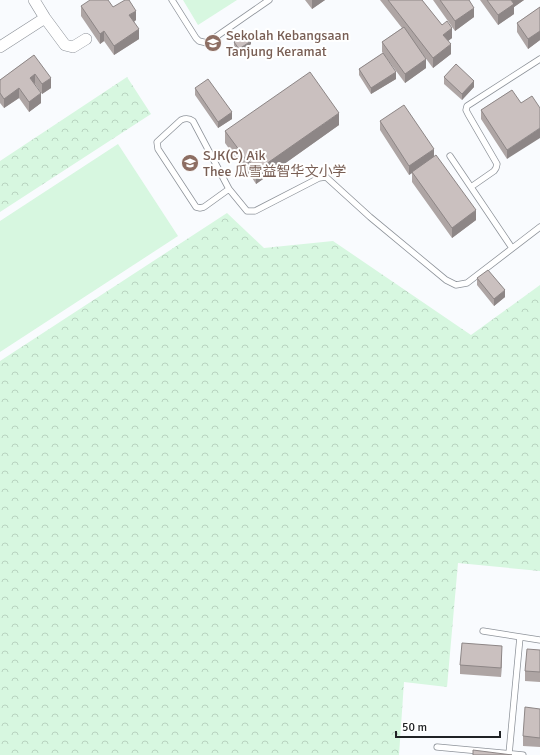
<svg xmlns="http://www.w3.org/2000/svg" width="540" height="755" viewBox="0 0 540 755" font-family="Signika,'Noto Sans SC',sans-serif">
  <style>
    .forest { fill: url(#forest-crowns) }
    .green { fill: #d7f7e0 }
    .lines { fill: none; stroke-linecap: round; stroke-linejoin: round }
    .service-casing { stroke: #8e939a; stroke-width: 7 }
    .minor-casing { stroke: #8e939a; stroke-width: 12 }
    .service { stroke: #fff; stroke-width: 5.5 }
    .minor { stroke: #fff; stroke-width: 11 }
    .wall { fill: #aea5a4 }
    .shaded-wall { fill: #8d8686 }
    .building { fill: #cac0bf; stroke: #8d8686 }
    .labels { text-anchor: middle; stroke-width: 4; stroke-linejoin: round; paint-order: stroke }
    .education-label { font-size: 14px; fill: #785e54; stroke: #fff; text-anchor: start }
  </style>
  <defs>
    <pattern id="forest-crowns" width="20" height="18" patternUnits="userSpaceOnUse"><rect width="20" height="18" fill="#d7f7e0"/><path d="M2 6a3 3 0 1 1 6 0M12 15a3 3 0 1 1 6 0" fill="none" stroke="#b8d3c0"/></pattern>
  </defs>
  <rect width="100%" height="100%" fill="#f9fbfe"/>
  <!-- forest -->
  <path class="forest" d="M127,77L151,114L0,212V161Z
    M227,213L264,248L333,241L471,335L540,285V571L458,563L447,687L404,682L399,755H0V361Z"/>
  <!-- green -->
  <path class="green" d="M183,0H237L198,25Z
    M118,144L178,236L0,352V221Z"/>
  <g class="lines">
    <!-- service casing -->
    <g class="service-casing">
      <path id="service" d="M172,0L196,38L199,41L207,43L269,0
        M450,156L512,248
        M471,187L494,171L496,168L497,164L468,114L466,110L467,106L540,59
        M229,189L204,207L200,208L196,207L158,149L157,142L181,120C186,118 189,118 193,121L229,189L247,211H255L319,178L326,177L370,217L446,280L456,285L467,283L540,227
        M483,631L540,640
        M437,747L523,755
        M509,754L520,637"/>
    </g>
    <!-- minor casing -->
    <g class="minor-casing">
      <path id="minor" d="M34,0L45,18L65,45L73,47L86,39
        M0,47L45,18"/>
    </g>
    <!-- service -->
    <use href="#service" class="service"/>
    <!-- minor -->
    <use href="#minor" class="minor"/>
  </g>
  <!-- wall -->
  <path class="wall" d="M305,0H325L312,9Z
    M380,0H422L452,38L448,41L451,54L433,68L421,52L426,68L405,83L385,56L396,79L371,94L359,75V69L383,53L382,52V42L402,28Z
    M433,0H469L474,17L455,31Z
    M480,0H524L514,7V14L498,25Z
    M81,6L113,7L136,20L134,22L139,39L114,55L104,41L100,44L81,16Z
    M540,7V40L528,49L517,32V23Z
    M234,42L251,44L239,53L234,46Z
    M34,55L51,88L42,94L35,84L41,103L29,112L19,98L4,108L0,103V80Z
    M444,77L474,87L462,100L444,84Z
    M195,88L232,119L218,128L195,95Z
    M512,90L507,159L481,119V110Z
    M380,121L434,156L476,220L452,238L412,182V173L409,175L380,130Z
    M339,125L256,184L249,173L248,175L225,143V131Z
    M477,278L505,297L494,306L477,285Z
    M540,650V682L525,681V671Z
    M502,655L501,677L460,674V665Z
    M540,709V747L523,746V736Z"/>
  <!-- shaded-wall -->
  <path class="shaded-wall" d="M312,0H325L312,9Z
    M511,0H524L514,7V14L498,25V15Z
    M474,8V17L455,31V21Z
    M136,11V20L129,25V15Z
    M452,28V38L443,45V35Z
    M139,29V39L114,55V46Z
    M104,31V41L100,44V34Z
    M540,31V40L528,49V39Z
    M251,41V44L239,53V49Z
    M451,44V54L433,68V58Z
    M426,59V68L405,83V74Z
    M396,72V79L371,94V88Z
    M35,74V84L30,78Z
    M51,78V88L42,94V84Z
    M474,81V87L462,100V94Z
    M19,88V98L4,108V99Z
    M41,93V103L29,112V102Z
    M232,112V119L218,128V122Z
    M339,113V125L256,184V171Z
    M540,128V138L507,159V150Z
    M434,149V159L412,172V173L409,175V166Z
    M249,161V173L248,175V162Z
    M476,210V220L452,238V228Z
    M505,290V297L494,306V299Z
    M502,646V655L501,677V668Z"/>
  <!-- building -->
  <path class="building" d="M90,0H108L113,7L125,0H129L136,11L129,15L139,29L114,46L104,31L100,34L81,6Z
    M388,0H422L442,25L447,21L452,28L443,35L451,44L433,58Z
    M440,0H469L474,8L455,21Z
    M487,0H511L514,4L498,15Z
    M540,7V31L528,39L517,23Z
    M404,27L426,59L405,74L382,42Z
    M246,34L251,41L239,49L234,42Z
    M383,53L396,72L371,88L359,69Z
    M34,55L51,78L42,84L35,74L30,78L41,93L29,102L19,88L4,99L0,93V80Z
    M456,64L474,81L462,94L444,77Z
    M310,72L339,113L256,171L249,161L248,162L225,131Z
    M208,79L232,112L218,122L195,88Z
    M512,90L521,103L532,96L540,108V128L507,150L481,110Z
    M404,105L434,149L409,166L380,121Z
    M436,155L476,210L452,228L412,172Z
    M488,270L505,290L494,299L477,278Z
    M462,643L502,646L501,668L460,665Z
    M527,649L540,650V672L525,671Z
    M525,707L540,709V738L523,736Z
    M473,750L512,755H473Z"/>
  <!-- icons -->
  <defs>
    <g id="school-disc" transform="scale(0.9)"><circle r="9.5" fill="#8d6e63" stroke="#fff"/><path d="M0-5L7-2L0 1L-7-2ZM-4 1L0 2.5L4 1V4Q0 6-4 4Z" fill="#fff"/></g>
  </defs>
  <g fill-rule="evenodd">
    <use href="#school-disc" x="213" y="43"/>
    <use href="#school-disc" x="190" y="163"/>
  </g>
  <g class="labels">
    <!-- education labels -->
    <g class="education-label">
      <text x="226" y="40">Sekolah Kebangsaan<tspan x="226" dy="16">Tanjung Keramat</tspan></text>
      <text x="203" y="160">SJK(C) Aik<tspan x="203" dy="16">Thee 瓜雪益智华文小学</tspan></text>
    </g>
  </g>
  <!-- scale -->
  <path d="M396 731v6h104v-6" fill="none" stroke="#202225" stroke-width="2"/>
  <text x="402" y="731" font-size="12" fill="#202225" stroke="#ffffff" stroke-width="3" paint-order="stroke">50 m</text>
</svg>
